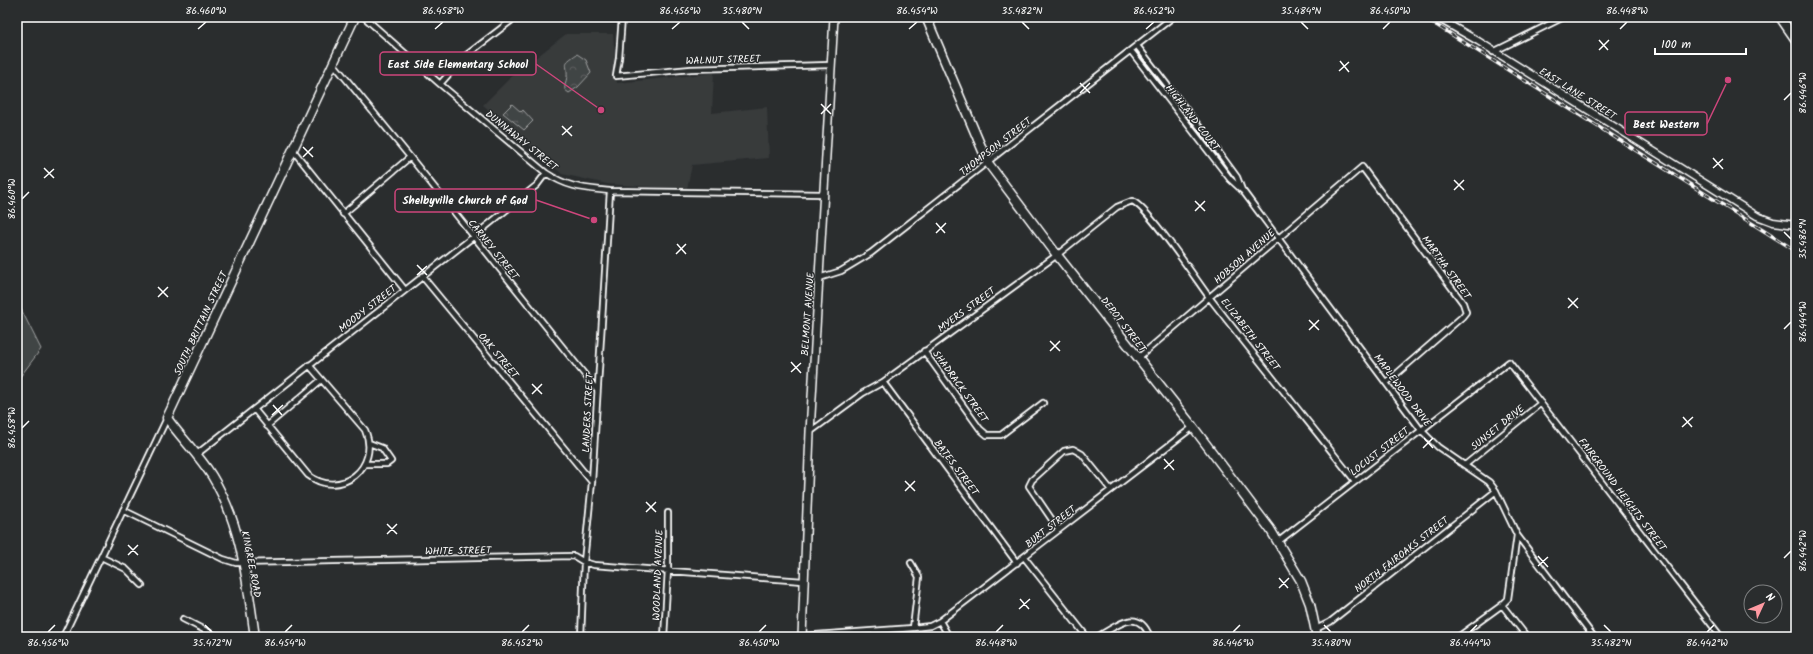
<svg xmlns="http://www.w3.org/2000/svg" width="1813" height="654" viewBox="0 0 1813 654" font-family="Kalam,sans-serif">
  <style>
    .built { fill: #373a3b }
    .grass { fill: #414445; stroke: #a0a2a2 }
    .park { fill: url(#park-crowns); stroke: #a0a2a2 }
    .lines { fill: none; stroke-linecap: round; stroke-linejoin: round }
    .minor-casing { stroke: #fff; stroke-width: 8 }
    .tertiary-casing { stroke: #fff; stroke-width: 9 }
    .secondary-casing { stroke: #fff; stroke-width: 10 }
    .primary-casing { stroke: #fff; stroke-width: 11 }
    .minor { stroke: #2a2d2e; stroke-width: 4.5 }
    .tertiary { stroke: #2a2d2e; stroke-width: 6 }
    .secondary { stroke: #2a2d2e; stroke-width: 7 }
    .primary { stroke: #2a2d2e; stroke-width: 8 }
    .rail-casing { stroke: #fff; stroke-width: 3.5 }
    .rail { stroke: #2a2d2e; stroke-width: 2; stroke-dasharray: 6; stroke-linecap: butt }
    .ticks { fill: none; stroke: #fff; stroke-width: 1.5 }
    .labels { text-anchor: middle; stroke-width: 3; stroke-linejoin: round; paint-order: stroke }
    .street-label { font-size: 10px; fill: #fff; stroke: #2a2d2e }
    .leader { fill: none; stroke: #ce467c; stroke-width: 1.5 }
    .callout-dot { fill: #ce467c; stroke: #2a2d2e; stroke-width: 1.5 }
    .callout { fill: #2a2d2e; stroke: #ce467c; stroke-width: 1.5 }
    .callout-label { font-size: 11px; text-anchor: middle; font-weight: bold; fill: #fff }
    .neatline { fill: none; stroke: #fff; stroke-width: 1.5 }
    .ticks-label { font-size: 10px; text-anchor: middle; fill: #fff }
  </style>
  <defs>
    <pattern id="park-crowns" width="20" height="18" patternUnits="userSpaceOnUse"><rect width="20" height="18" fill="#414445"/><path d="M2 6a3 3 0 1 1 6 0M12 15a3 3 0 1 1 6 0" fill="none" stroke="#5e6061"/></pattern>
  </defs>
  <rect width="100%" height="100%" fill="#2a2d2e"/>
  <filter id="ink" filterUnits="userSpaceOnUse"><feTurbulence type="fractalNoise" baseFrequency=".025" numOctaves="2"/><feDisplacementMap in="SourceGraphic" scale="8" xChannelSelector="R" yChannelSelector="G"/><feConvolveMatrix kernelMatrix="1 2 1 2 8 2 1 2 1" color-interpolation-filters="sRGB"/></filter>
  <g filter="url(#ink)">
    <!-- built -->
    <path class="built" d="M566,34H613L617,83L714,73L712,113L767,107L769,158L692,165L687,189L607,184L562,174L483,105L511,77Z"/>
    <!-- grass -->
    <path class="grass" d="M17,307L21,309L41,349L17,381Z"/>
    <!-- park -->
    <path class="park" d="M577,54L586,60L591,73L578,87L569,93L565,90C564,85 566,82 567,77C568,61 561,65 577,54Z
      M512,104L521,112L523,110L533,121L524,130L503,113Z"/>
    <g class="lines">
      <!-- minor casing -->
      <g class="minor-casing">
        <path id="minor" d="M364,17L440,84L546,173C569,188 583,188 610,191L824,194
          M622,17L619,58L616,76L691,69L831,65
          M1138,47L1218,151L1237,177L1242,190
          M1131,51L1230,179L1243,191L1421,430L1438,447L1489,482L1496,491L1517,535L1594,637
          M1493,52L1564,17
          M333,63L410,157L597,390
          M440,84L464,57L516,17
          M292,149L405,290
          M343,214L410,157
          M422,276L592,482
          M819,278L841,271L871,253L1173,17
          M924,351L980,429L987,435H1001L1043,403
          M1138,358L1362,167L1463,303L1466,312L1462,317L1386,383
          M883,382L1017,563
          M254,409L308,475C340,500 381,467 365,430L309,365
          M267,426L321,380
          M810,432L863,393L883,382L1057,255L1117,207L1132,201C1148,207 1195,278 1209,297C1257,359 1307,420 1355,481
          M197,454L473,237L537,185L546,173
          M366,464H387L391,461L382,448L369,443
          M1465,465L1541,403
          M123,510L223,559L236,563L574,556L584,562L594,565L803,581
          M1059,530L1029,486L1032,480L1064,451L1073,449L1082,454L1111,490
          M1279,541L1509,362L1721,637
          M101,557L126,569L142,585
          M1024,557L1087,637
          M911,563L919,577L913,628
          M1502,605L1527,637
          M183,619L218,637
          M940,621L949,637
          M1316,629L1330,622L1496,491
          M64,634L70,637
          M802,636L913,628L930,626L940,621L1193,427
          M63,637L167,418
          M581,637L584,562L592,482L610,191
          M664,637L668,570V513
          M1097,637C1117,626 1138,606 1150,637
          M1458,637L1502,605L1508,599L1517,535"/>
      </g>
      <!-- tertiary casing -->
      <g class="tertiary-casing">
        <path id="tertiary" d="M1436,17L1478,41L1757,216L1773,222L1796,225"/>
      </g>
      <!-- secondary casing -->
      <g class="secondary-casing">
        <path id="secondary" d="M802,637L810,432L834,17"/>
      </g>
      <!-- primary casing -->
      <g class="primary-casing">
        <path id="primary" d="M926,17L988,163L1057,255L1193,427L1270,529L1301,581L1310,604L1317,637
          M1780,17L1796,40
          M255,637C247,582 242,525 212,476C199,455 181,438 167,418L355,17"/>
      </g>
      <!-- minor -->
      <use href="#minor" class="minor"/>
      <!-- tertiary -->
      <use href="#tertiary" class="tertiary"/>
      <!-- secondary -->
      <use href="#secondary" class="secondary"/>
      <!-- primary -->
      <use href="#primary" class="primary"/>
      <!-- rail casing -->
      <g class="rail-casing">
        <path id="rail" d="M1419,17L1438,26L1535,87L1796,251"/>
      </g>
      <!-- rail -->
      <use href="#rail" class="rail"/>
    </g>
  </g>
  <!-- ticks -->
  <path class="ticks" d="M742,22L749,29M1022,22L1029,29M1301,22L1308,29M198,29L206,22M435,29L443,22M672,29L680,22M909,29L917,22M1146,29L1154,22M1383,29L1390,22M1620,29L1627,22M1599,40L1608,50M1599,50L1609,40M1340,61L1349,72M1339,71L1349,62M1080,83L1090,93M1080,93L1090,83M1784,100L1791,93M821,104L831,114M821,114L831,104M562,126L572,136M562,135L572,126M303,147L313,157M303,157L313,147M1713,158L1723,169M44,168L54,178M1713,168L1723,159M44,178L54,169M1454,180L1464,190M1454,190L1464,180M22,199L29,192M1195,201L1205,211M1195,211L1205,201M936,223L945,233M1784,232L1791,239M936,233L946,223M677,244L686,254M676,254L686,244M417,265L427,275M417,275L427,266M158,287L168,297M158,297L168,287M1568,298L1578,308M1568,308L1578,298M1309,320L1319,330M1784,329L1791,322M1309,330L1319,320M1050,341L1060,351M1050,351L1060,341M791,362L801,373M791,372L801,363M532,384L542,394M532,394L542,384M273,405L282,415M272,415L283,405M1683,417L1692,427M1682,427L1693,417M22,428L29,421M1424,438L1433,448M1423,448L1433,438M1164,459L1174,470M1164,469L1174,460M905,481L915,491M905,491L915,481M646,502L656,512M646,512L656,502M387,524L397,534M387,534L397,524M128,545L138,555M128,555L138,545M1538,556L1548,567M1784,558L1791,551M1538,566L1548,557M1279,578L1288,588M1279,588L1289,578M1020,599L1029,609M1019,609L1030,599M205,625L212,632M1324,625L1331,632M1604,625L1611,632M48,632L55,625M285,632L292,625M522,632L529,625M759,632L766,625M996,632L1003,625M1233,632L1240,625M1470,632L1477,625M1707,632L1714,625"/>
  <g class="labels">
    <!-- street labels -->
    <g class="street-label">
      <text transform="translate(723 59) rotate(-2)" y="4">WALNUT STREET</text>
      <text transform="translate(1578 93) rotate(32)" y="4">EAST LANE STREET</text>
      <text transform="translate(1193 117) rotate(52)" y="4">HIGHLAND COURT</text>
      <text transform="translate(522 140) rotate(39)" y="4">DUNNAWAY STREET</text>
      <text transform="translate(995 146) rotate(-38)" y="4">THOMPSON STREET</text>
      <text transform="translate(494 249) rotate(51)" y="4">CARNEY STREET</text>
      <text transform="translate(1244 256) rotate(-41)" y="4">HOBSON AVENUE</text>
      <text transform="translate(1447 267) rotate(54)" y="4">MARTHA STREET</text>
      <text transform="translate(367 308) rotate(-38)" y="4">MOODY STREET</text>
      <text transform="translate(966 309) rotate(-36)" y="4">MYERS STREET</text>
      <text transform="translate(807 314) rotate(-86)" y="4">BELMONT AVENUE</text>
      <text transform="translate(200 323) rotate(-65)" y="4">SOUTH BRITTAIN STREET</text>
      <text transform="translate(1124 324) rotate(52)" y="4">DEPOT STREET</text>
      <text transform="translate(1251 334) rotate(52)" y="4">ELIZABETH STREET</text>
      <text transform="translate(499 355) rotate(50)" y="4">OAK STREET</text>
      <text transform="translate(961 386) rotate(54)" y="4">SHADRACK STREET</text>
      <text transform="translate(1403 390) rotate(53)" y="4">MAPLEWOOD DRIVE</text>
      <text transform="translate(587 413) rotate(-87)" y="4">LANDERS STREET</text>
      <text transform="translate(1497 427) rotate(-39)" y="4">SUNSET DRIVE</text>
      <text transform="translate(1379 451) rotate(-38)" y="4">LOCUST STREET</text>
      <text transform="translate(957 467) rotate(53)" y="4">BATES STREET</text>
      <text transform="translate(1623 494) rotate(53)" y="4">FAIRGROUND HEIGHTS STREET</text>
      <text transform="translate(1050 526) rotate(-38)" y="4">BURT STREET</text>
      <text transform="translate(458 550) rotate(-1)" y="4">WHITE STREET</text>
      <text transform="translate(1401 554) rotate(-38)" y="4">NORTH FAIROAKS STREET</text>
      <text transform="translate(252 564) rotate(79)" y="4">KINGREE ROAD</text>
      <text transform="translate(657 575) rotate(-88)" y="4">WOODLAND AVENUE</text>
    </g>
  </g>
  <!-- callouts -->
  <path class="leader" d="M601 110L536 64M1728 80L1707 124M594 220L536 200"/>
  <g class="callout-dot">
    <circle cx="601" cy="110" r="4"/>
    <circle cx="1728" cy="80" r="4"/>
    <circle cx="594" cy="220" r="4"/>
  </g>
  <g class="callout">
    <rect x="380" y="52" width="156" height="23" rx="4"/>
    <rect x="1625" y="112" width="82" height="23" rx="4"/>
    <rect x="395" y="189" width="141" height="23" rx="4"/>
  </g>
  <g class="callout-label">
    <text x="458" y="68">East Side Elementary School</text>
    <text x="1666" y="128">Best Western</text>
    <text x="465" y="204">Shelbyville Church of God</text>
  </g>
  <!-- margin -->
  <rect width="1813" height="654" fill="none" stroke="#2a2d2e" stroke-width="44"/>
  <!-- north arrow -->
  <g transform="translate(1763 604) rotate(46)"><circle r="19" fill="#2a2d2e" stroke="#7f8182"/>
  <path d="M0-3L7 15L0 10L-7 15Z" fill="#ff9aa2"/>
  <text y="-6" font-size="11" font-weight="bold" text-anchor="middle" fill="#ffffff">N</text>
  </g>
  <!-- scale -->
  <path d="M1655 48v6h91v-6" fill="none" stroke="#ffffff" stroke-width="2"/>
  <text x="1661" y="48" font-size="12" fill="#ffffff" stroke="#2a2d2e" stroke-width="3" paint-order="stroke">100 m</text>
  <rect x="22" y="22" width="1769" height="610" class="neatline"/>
  <g class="ticks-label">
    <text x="206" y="14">86.460°W</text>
    <text x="443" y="14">86.458°W</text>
    <text x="680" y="14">86.456°W</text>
    <text x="742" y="14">35.480°N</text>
    <text x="917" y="14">86.454°W</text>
    <text x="1022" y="14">35.482°N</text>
    <text x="1154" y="14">86.452°W</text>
    <text x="1301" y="14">35.484°N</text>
    <text x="1390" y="14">86.450°W</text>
    <text x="1627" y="14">86.448°W</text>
    <text transform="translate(1802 93) rotate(-90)" y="4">86.446°W</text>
    <text transform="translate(11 199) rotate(-90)" y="4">86.460°W</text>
    <text transform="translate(1802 239) rotate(-90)" y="4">35.486°N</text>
    <text transform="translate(1802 322) rotate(-90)" y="4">86.444°W</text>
    <text transform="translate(11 428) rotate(-90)" y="4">86.458°W</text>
    <text transform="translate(1802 551) rotate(-90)" y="4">86.442°W</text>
    <text x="48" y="646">86.456°W</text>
    <text x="212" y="646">35.472°N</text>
    <text x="285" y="646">86.454°W</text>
    <text x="522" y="646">86.452°W</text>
    <text x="759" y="646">86.450°W</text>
    <text x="996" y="646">86.448°W</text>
    <text x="1233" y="646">86.446°W</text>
    <text x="1331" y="646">35.480°N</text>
    <text x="1470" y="646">86.444°W</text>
    <text x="1611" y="646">35.482°N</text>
    <text x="1707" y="646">86.442°W</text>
  </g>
</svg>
